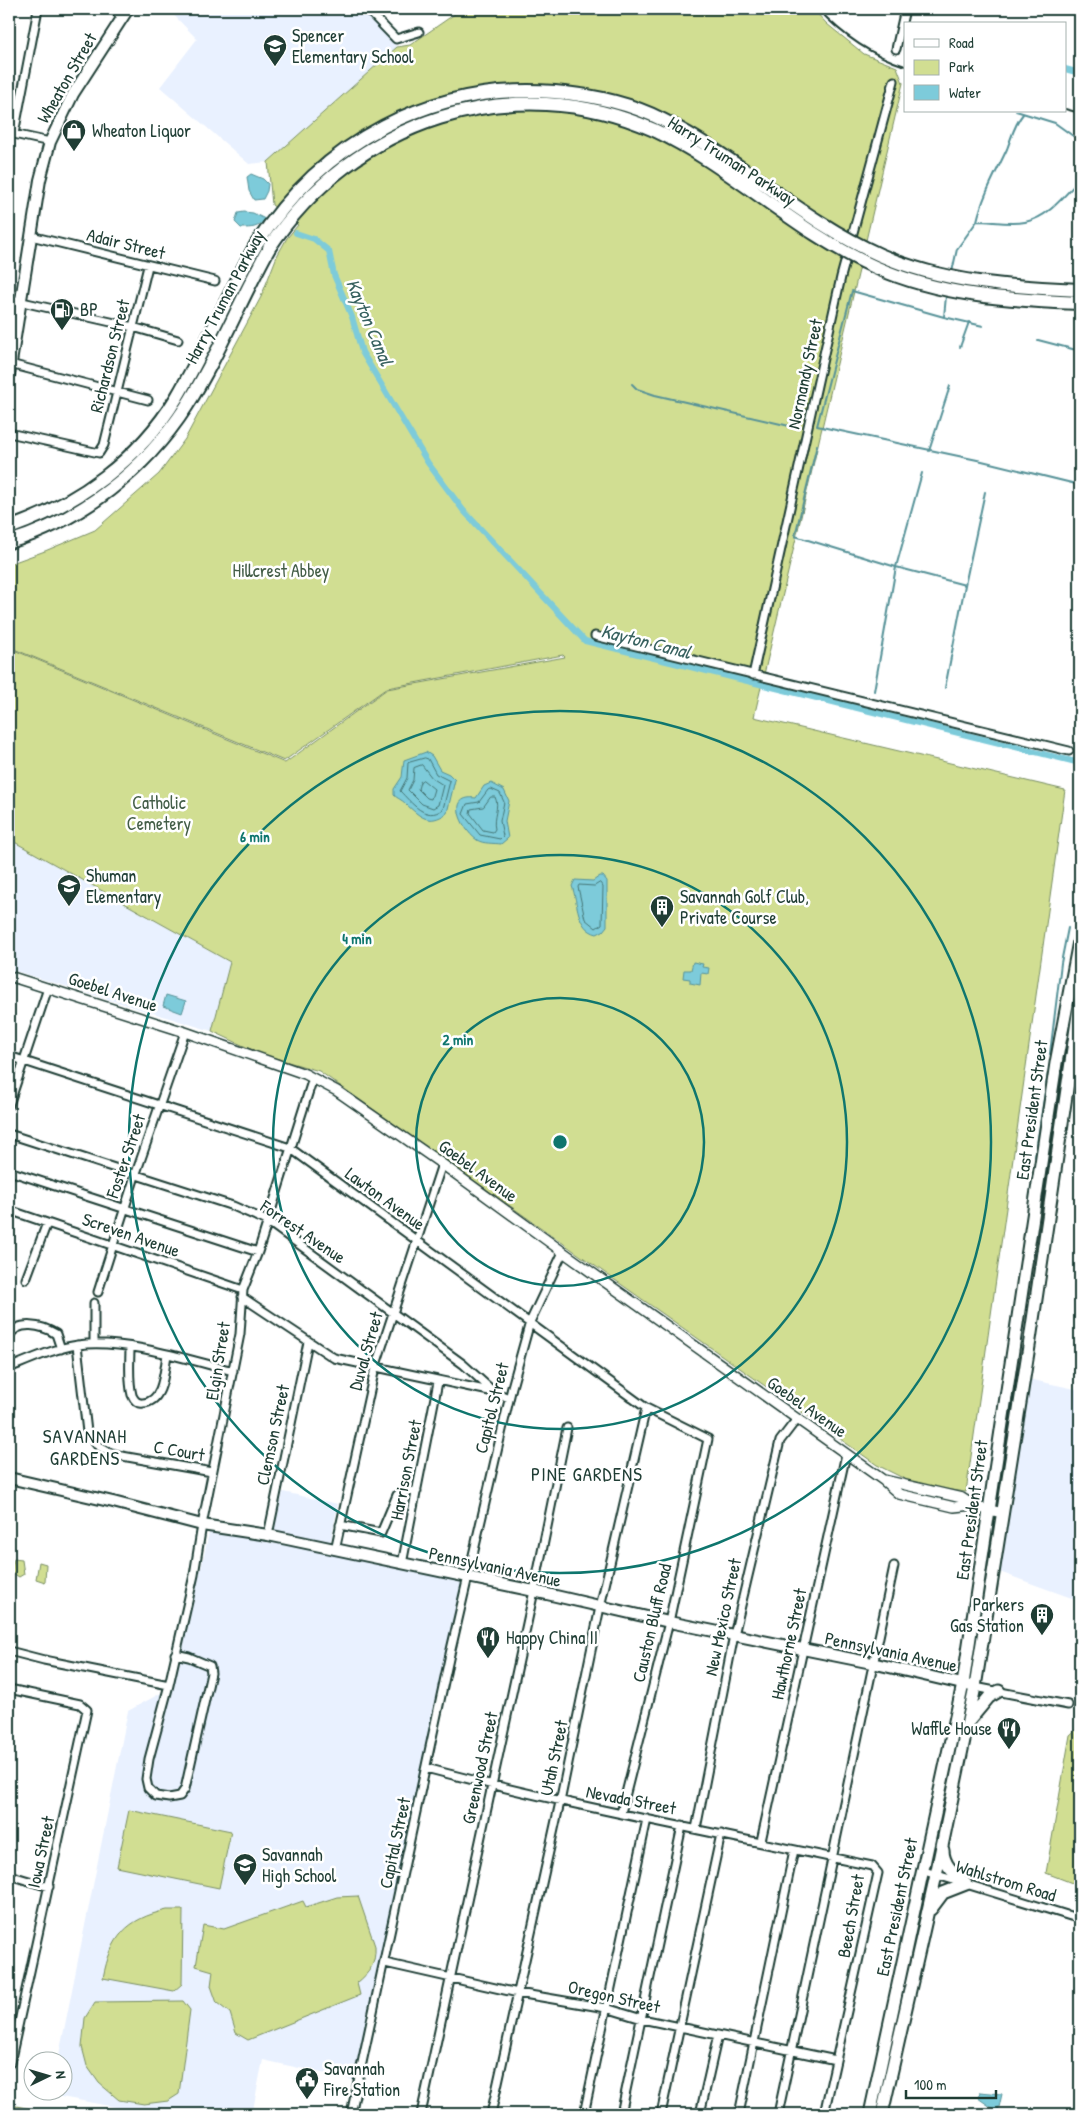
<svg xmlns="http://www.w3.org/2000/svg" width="1089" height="2123" viewBox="0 0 1089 2123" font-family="'Patrick Hand',sans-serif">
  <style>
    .built { fill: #e9f1ff }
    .green { fill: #d1de92; stroke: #788e63 }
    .water { fill: #7dcbda; stroke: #579298 }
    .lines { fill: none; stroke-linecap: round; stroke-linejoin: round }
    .shore { stroke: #457676; stroke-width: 1 }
    .stream { stroke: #579298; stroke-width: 2 }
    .canal { stroke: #7dcbda; stroke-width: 6 }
    .minor-casing { stroke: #1f3d34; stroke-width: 11 }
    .tertiary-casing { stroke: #1f3d34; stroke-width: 12 }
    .secondary-casing { stroke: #1f3d34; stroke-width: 14 }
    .primary-casing { stroke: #1f3d34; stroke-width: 15 }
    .motorway-casing { stroke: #1f3d34; stroke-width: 16 }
    .minor { stroke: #fff; stroke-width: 7 }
    .tertiary { stroke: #fff; stroke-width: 9 }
    .secondary { stroke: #fff; stroke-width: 10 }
    .primary { stroke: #fff; stroke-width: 11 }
    .motorway { stroke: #fff; stroke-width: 12 }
    .rail { stroke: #1f3d34; stroke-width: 2 }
    .motorway-bridge-casing { stroke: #1f3d34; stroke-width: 16; stroke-linecap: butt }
    .motorway-bridge { stroke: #fff; stroke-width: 12 }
    .ring { fill: none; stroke: #0f766e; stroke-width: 2.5 }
    .labels { text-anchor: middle; stroke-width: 5; stroke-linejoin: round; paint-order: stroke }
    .poi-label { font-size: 18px; fill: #1f3d34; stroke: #fff; text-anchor: start }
    .street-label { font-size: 18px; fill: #1f3d34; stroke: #fff }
    .park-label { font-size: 18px; fill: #435d47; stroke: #fff }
    .water-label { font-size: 19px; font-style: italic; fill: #36605e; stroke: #fff }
    .neighbourhood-label { font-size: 19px; letter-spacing: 1px; fill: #1f3d34; stroke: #fff }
    .centre { fill: #0f766e; stroke: #fff; stroke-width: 2.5 }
    .ring-label { font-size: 15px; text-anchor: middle; font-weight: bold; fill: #0f766e; stroke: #fff; stroke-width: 5; stroke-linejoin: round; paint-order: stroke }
  </style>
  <rect width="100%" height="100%" fill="#fff"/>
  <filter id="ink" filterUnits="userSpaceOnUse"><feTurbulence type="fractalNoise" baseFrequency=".02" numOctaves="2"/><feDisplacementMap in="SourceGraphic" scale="10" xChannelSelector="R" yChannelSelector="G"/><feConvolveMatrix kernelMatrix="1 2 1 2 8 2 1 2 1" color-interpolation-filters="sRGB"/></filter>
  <g filter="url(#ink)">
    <!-- built -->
    <path class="built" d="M168,9H361L397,47L268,162L249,164L160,87L197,39Z
      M9,839L231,963L212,1031L9,969Z
      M1023,1378L1080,1390V1601L994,1570Z
      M283,1492L338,1504L330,1544L274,1531Z
      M210,1529L266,1542L467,1577L353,2080L263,2060L252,2114H152L51,2095L52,2091L62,2090V2060H58L128,1711L174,1686Z"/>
    <!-- green -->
    <path class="green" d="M462,9H813L827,24L864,54L897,67L903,83L754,717L1065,790L966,1492L919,1486L877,1465L319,1071L261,1054L212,1031L230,962L9,839V648L285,763L387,689L565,657L563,655L387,688L284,761L9,647V564L45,551L95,530L159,474L185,439L261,297L277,256L287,238L298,225L272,205L268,162L397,47L410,45Z
      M14,1559L22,1560L24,1574L19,1577L11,1572Z
      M39,1562L46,1564L45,1582L36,1579Z
      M1080,1726V1886L1046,1873L1070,1735Z
      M129,1810L231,1831L219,1888L117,1867Z
      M358,1896L375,1946C376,1964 370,1972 357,1983L360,1995L248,2040L236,2033L230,2013L217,2003L211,1986L213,1971L196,1966L203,1925L224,1929L303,1901L306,1907L337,1897Z
      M167,1910H183L182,1984L174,1991L103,1978C111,1937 126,1919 167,1910Z
      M183,2001L190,2010L179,2094L168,2101L144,2104L119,2100L99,2083L87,2066L82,2047L85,2018L95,2002Z
      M9,2105H11L57,2114H9Z"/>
    <!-- water -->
    <path class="water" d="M251,174L263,179L268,184L267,191L263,199L254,200L249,191L247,177Z
      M244,212L253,213L265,219C259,228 252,228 241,228L235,222L238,213Z
      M426,752L432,756L440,770L449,774L455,780L447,813C429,826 420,817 406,804C401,799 398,799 394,795V789L402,777L404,760Z
      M491,783L504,790L509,801L505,821L508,838L501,844C494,843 483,844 477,840C462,830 445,794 476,798L484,786Z
      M600,876H603L607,881V926L603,931L597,934C576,929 578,902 572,886L575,880L593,881Z
      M693,962L703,964L702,967L709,968L708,974L701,973L700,985L690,983V979L683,978L684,970H691Z
      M166,995L186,1001L182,1013L163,1006Z
      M980,2092L1002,2094L998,2112L978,2098Z"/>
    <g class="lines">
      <!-- shore -->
      <path class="shore" d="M425,758L428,759L436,774L450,781L443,809C426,823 411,802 400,791L407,778L408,763Z
        M422,765L432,778L443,785L438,805L433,808L422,804L408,790L413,780L414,768Z
        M423,780L434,789L431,799L427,798L418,789L420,782Z
        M491,789L500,793L504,802L500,821L503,836L500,839L480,835L463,814L467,804L479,802L488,790Z
        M491,797H495C500,807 492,818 495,829L493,832L483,830L470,813L471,809L483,807Z
        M600,883L603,887L602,924L596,928L585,919L578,887L579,885L594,886Z"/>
      <!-- stream -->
      <path class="stream" d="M1016,111L1055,123L1080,141
        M1023,114C1014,125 1012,136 1007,149C996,173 983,195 977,221C992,221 1010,225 1025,222C1048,218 1065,195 1080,179
        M952,272L957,249L977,221
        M946,296L944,317L852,291L817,426L982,461L1080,485
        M944,317L983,326
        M1038,340L1080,351
        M960,347L969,322
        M632,384L637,389L655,395L798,428
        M817,445L795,536L896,567L922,473
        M929,451L950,386
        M945,688L965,585
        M874,691L896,567L965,585L985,492
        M1050,1054L1061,963L1068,928
        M1035,1157L1048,1073"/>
      <!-- canal -->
      <path class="canal" d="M1065,69L1080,73
        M296,233L314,239L329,251L334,275L352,317L362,352L428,463L463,510L585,641L1080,763"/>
      <!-- minor casing -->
      <g class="minor-casing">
        <path id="minor" d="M114,9L121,17
          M367,9L396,39L419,32
          M896,49L905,9
          M9,133L50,142
          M14,134L38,9
          M31,236L215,281
          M9,299L133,327L178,340
          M10,364L148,400
          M9,433L99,453L104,445L148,266
          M595,636L1069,751
          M753,675L841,277L894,81
          M9,1056L290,1148L646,1408L708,1439L669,1622L621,1813
          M9,1105L48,988
          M9,1134L233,1206L267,1221L463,1364L494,1392
          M9,1171L258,1252
          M9,1210L243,1290
          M26,1279L47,1223
          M98,1292L135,1176L185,1032
          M242,1297L334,1358L494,1392L509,1398
          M9,1336C18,1320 42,1325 56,1334L61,1349
          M94,1343V1303
          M77,1345L87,1432L97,1445L108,1452L122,1456L212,1472
          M130,1347C130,1362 128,1380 132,1395C134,1400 137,1404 143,1403C164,1402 164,1370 167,1355
          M9,1368C31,1359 55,1348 78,1345C122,1338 190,1360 233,1371
          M340,1525L381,1533L397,1495L402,1492L417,1491
          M268,1535L308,1342
          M335,1550L375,1368L442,1164
          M402,1564L438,1382
          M9,1651L44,1660L169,1685
          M175,1654L189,1657L210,1666L211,1673L185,1789L180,1796L169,1798L156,1796L148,1788L146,1779L149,1759L169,1685L194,1575L202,1525L240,1334L243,1290L258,1252L313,1078
          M975,1687L1068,1705
          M9,1689L80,1704L87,1710L10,2063
          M426,1768C573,1807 723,1834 872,1866L878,1873L824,2114
          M696,1829L734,1635L780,1441L793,1424L798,1421
          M761,1841L846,1454
          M924,1871L1080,1919
          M9,1875L49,1887
          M385,1963L518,1993L606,2008L642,2019L836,2060
          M351,2114L450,1654L512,1387L530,1322L563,1252
          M421,2114L534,1591L567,1428
          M491,2114L560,1802L600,1607L646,1408
          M584,2114L647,1819
          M621,2114L682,1826
          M661,2114L721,1834
          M700,2114L718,2035
          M739,2114L794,1850
          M778,2114L894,1566"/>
      </g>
      <!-- tertiary casing -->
      <g class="tertiary-casing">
        <path id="tertiary" d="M9,976L185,1032L305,1074L337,1091L442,1164L563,1252L883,1480L899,1494L954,1507L972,1505
          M884,1480L962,1498L976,1507L1003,1513"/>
      </g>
      <!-- secondary casing -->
      <g class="secondary-casing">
        <path id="secondary" d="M9,375L40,180L50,142L73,94L128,9
          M9,1478L113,1502L202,1525L268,1535L534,1591L669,1622L872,1663L975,1687"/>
      </g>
      <!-- primary casing -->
      <g class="primary-casing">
        <path id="primary" d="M969,1721L989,1697L999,1691
          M943,1850C943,1865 955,1874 966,1884
          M931,1909L943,1893L966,1884
          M870,2114L963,1684L1056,1063L1080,936
          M882,2114L936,1875L975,1687L1030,1340L1080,1001"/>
      </g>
      <!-- motorway casing -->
      <g class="motorway-casing">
        <path id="motorway" d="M9,528C78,504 139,460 177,397C206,348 228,294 256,245
          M9,542C82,520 145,470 186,407C218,357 240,300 269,248"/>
      </g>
      <!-- minor -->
      <use href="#minor" class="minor"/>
      <!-- tertiary -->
      <use href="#tertiary" class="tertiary"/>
      <!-- secondary -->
      <use href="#secondary" class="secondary"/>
      <!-- primary -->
      <use href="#primary" class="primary"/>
      <!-- motorway -->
      <use href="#motorway" class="motorway"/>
      <!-- rail -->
      <path class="rail" d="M818,9C842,35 871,55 905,66
        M1065,109L1080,113
        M1077,1481L1080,1482"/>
      <!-- motorway-bridge casing -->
      <g class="motorway-bridge-casing">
        <path id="motorway-bridge" d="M256,245C322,142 432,82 555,92C591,95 630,103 663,120C739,158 801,220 880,255C944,283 1011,287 1080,290
          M269,248C352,121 513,67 654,130C732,166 794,231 875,267C940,296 1010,300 1080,303"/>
      </g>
      <!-- motorway-bridge -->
      <use href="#motorway-bridge" class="motorway-bridge"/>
    </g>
  </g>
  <!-- distance rings -->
  <g class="ring">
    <circle cx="560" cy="1142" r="144"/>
    <circle cx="560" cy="1142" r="287"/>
    <circle cx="560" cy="1142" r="431"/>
  </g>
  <!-- icons -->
  <defs>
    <g id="school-pin" transform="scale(1.25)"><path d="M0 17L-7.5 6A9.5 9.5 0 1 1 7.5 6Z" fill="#1f3d34" stroke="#fff"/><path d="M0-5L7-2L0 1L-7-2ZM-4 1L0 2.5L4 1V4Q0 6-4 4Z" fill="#fff"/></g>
    <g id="shop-pin" transform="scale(1.25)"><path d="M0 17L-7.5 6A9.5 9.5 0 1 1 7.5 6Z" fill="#1f3d34" stroke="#fff"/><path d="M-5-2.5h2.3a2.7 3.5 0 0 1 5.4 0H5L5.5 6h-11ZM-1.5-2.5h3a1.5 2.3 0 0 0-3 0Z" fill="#fff"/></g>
    <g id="fuel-pin" transform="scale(1.25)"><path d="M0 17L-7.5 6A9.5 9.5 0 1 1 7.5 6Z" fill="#1f3d34" stroke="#fff"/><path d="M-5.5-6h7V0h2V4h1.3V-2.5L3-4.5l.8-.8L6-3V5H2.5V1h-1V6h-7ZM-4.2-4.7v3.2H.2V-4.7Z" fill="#fff"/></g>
    <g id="building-pin" transform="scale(1.25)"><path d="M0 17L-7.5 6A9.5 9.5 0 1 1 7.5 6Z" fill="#1f3d34" stroke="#fff"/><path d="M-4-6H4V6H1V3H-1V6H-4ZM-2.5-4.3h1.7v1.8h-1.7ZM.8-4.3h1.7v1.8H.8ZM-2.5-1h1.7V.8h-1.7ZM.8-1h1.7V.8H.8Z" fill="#fff"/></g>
    <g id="restaurant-pin" transform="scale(1.25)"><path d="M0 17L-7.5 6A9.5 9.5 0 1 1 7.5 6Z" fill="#1f3d34" stroke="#fff"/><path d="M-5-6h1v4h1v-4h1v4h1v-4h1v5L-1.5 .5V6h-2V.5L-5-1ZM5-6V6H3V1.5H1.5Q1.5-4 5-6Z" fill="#fff"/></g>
    <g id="civic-pin" transform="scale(1.25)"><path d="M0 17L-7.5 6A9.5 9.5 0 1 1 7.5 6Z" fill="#1f3d34" stroke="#fff"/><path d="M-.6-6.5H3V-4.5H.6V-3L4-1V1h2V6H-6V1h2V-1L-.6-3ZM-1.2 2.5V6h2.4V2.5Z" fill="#fff"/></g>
  </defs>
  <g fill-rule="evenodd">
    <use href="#school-pin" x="275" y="46"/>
    <use href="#shop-pin" x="74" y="131"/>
    <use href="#fuel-pin" x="62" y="310"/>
    <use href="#school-pin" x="69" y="886"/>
    <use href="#building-pin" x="662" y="907"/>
    <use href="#building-pin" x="1042" y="1615"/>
    <use href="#restaurant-pin" x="488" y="1638"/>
    <use href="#restaurant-pin" x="1009" y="1729"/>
    <use href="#school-pin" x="245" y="1865"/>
    <use href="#civic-pin" x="307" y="2079"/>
  </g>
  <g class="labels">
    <!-- poi labels -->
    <g class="poi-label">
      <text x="292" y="42">Spencer<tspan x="292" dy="21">Elementary School</tspan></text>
      <text x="92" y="137">Wheaton Liquor</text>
      <text x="80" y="316">BP</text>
      <text x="86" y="882">Shuman<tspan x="86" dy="21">Elementary</tspan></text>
      <text x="680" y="903">Savannah Golf Club,<tspan x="680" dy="21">Private Course</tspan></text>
      <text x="1024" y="1611" text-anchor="end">Parkers<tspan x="1024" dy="21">Gas Station</tspan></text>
      <text x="506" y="1644">Happy China II</text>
      <text x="992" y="1735" text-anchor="end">Waffle House</text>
      <text x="262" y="1861">Savannah<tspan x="262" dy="21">High School</tspan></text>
      <text x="324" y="2075">Savannah<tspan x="324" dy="21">Fire Station</tspan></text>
    </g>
    <!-- street labels -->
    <g class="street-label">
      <text transform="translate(67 78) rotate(-60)" y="6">Wheaton Street</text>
      <text transform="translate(732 161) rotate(33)" y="6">Harry Truman Parkway</text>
      <text transform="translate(126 244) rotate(14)" y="6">Adair Street</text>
      <text transform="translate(225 297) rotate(-62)" y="6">Harry Truman Parkway</text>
      <text transform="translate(110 356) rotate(-76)" y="6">Richardson Street</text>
      <text transform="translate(805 374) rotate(-78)" y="6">Normandy Street</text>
      <text transform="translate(113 992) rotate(18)" y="6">Goebel Avenue</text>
      <text transform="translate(1032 1110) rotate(-82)" y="6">East President Street</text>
      <text transform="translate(126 1156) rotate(-71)" y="6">Foster Street</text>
      <text transform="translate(478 1171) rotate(36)" y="6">Goebel Avenue</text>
      <text transform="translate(385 1199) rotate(36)" y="6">Lawton Avenue</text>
      <text transform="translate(303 1232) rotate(34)" y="6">Forrest Avenue</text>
      <text transform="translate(131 1235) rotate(19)" y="6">Screven Avenue</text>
      <text transform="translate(366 1351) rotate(-74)" y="6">Duval Street</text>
      <text transform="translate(218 1361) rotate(-81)" y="6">Elgin Street</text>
      <text transform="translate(807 1407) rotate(35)" y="6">Goebel Avenue</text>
      <text transform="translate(492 1408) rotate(-76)" y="6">Capitol Street</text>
      <text transform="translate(273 1435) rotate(-78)" y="6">Clemson Street</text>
      <text transform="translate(179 1451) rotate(10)" y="6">C Court</text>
      <text transform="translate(406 1470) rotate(-79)" y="6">Harrison Street</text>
      <text transform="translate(972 1510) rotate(-82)" y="6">East President Street</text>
      <text transform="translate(495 1567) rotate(12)" y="6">Pennsylvania Avenue</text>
      <text transform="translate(723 1617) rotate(-78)" y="6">New Mexico Street</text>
      <text transform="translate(652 1623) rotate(-77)" y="6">Causton Bluff Road</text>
      <text transform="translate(789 1644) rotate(-78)" y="6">Hawthorne Street</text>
      <text transform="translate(891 1652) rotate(12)" y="6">Pennsylvania Avenue</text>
      <text transform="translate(554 1758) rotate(-78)" y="6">Utah Street</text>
      <text transform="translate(480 1768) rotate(-78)" y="6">Greenwood Street</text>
      <text transform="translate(631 1800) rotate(11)" y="6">Nevada Street</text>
      <text transform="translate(395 1843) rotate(-78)" y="6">Capital Street</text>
      <text transform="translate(41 1852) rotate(-78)" y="6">Iowa Street</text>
      <text transform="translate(1006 1881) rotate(17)" y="6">Wahlstrom Road</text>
      <text transform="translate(897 1907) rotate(-78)" y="6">East President Street</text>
      <text transform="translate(851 1916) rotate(-80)" y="6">Beech Street</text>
      <text transform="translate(614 1997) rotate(13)" y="6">Oregon Street</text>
    </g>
    <!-- park labels -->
    <g class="park-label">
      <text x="281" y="577">Hillcrest Abbey</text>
      <text x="159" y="809">Catholic<tspan x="159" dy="21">Cemetery</tspan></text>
    </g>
    <!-- water labels -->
    <g class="water-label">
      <text transform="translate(370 322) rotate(67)" y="7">Kayton Canal</text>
      <text transform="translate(646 641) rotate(14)" y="7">Kayton Canal</text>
    </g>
    <!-- neighbourhood labels -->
    <g class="neighbourhood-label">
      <text x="85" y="1443">SAVANNAH<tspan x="85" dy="22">GARDENS</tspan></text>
      <text x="587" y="1481">PINE GARDENS</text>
    </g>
  </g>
  <circle cx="560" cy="1142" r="8" class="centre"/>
  <g class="ring-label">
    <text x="255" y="842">6 min</text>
    <text x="357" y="944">4 min</text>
    <text x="458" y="1045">2 min</text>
  </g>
  <!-- margin -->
  <rect width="1089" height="2123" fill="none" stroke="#fff" stroke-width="30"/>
  <rect x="15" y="15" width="1059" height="2093" fill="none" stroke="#1f3d34" stroke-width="2" filter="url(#ink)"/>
  <!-- legend -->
  <rect x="904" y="22" width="162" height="90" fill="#ffffff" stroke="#a5b1ae"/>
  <rect x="914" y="39" width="25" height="8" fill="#ffffff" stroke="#a5b1ae"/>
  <text x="949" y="48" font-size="15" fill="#1f3d34">Road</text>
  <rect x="914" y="60" width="25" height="15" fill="#d1de92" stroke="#a5b1ae"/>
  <text x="949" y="72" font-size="15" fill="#1f3d34">Park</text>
  <rect x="914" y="85" width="25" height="15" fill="#7dcbda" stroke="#a5b1ae"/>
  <text x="949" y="98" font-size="15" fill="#1f3d34">Water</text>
  <!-- north arrow -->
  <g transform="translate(48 2076) rotate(85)"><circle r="24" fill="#ffffff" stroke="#a5b1ae"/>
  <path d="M0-4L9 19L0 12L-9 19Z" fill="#1f3d34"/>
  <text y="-8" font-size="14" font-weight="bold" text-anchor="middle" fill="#1f3d34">N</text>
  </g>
  <!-- scale -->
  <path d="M906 2090v8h90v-8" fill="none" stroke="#1f3d34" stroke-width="2.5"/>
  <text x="914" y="2090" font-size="15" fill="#1f3d34" stroke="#ffffff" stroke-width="4" paint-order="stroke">100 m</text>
</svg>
